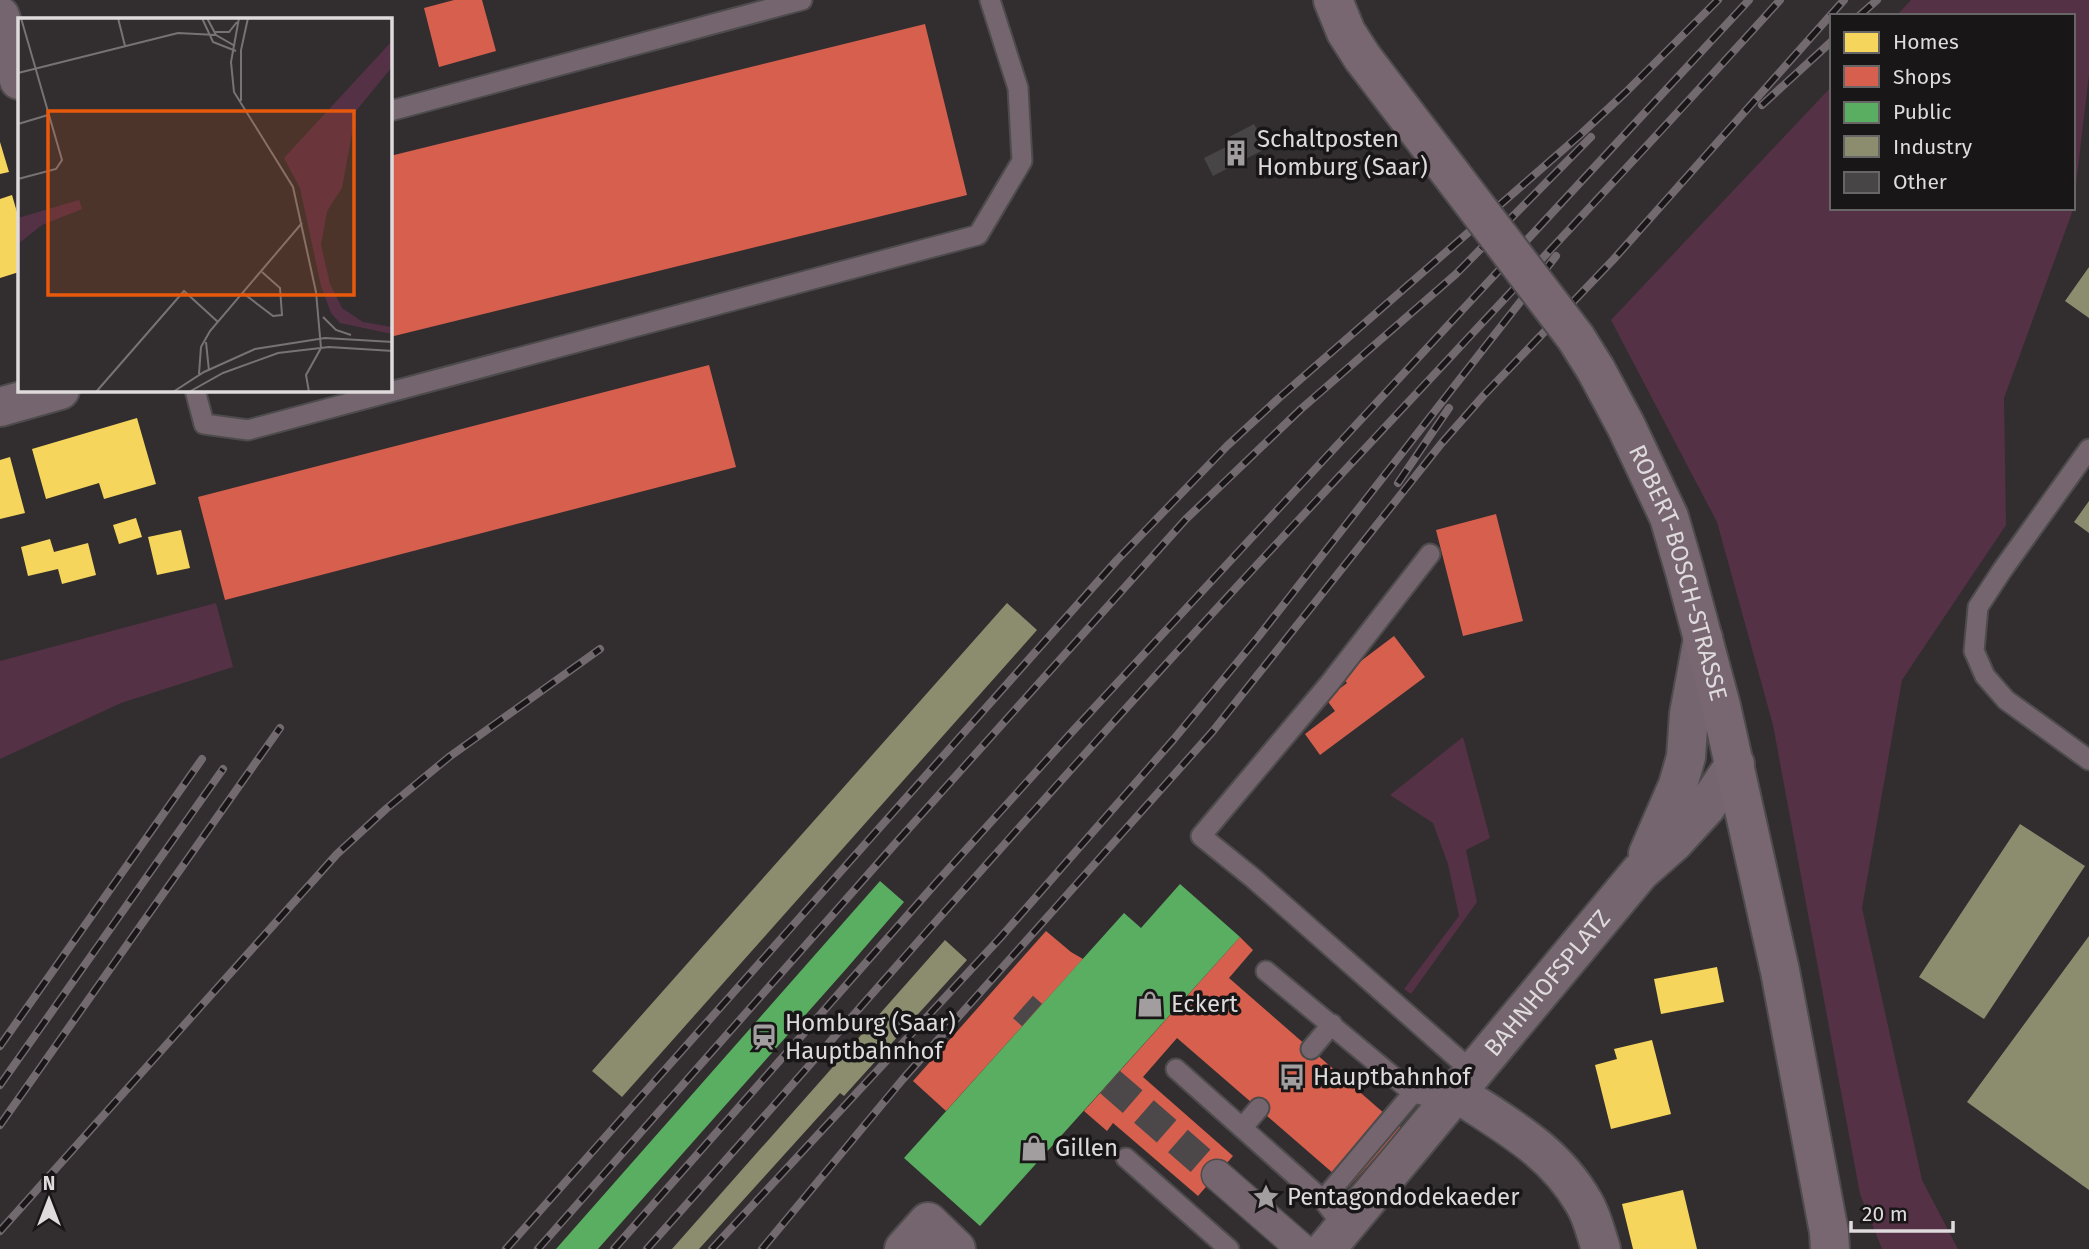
<svg xmlns="http://www.w3.org/2000/svg" width="2089" height="1249" viewBox="0 0 2089 1249" font-family="'Fira Sans',sans-serif">
  <style>
    .green { fill: #543144 }
    .homes { fill: #f6d55c }
    .shops { fill: #d6604d }
    .public { fill: #5aae61 }
    .industry { fill: #8c8c6e }
    .building { fill: #484546 }
    .lines { fill: none; stroke-linecap: round; stroke-linejoin: round }
    .pedestrian-tunnel { stroke: #4c484a; stroke-width: 30; stroke-dasharray: 30 15; stroke-linecap: butt }
    .service-casing { stroke: #4d4b4c; stroke-width: 23 }
    .pedestrian-casing { stroke: #4d4b4c; stroke-width: 33 }
    .minor-casing { stroke: #4d4b4c; stroke-width: 42 }
    .secondary-casing { stroke: #4d4b4c; stroke-width: 42 }
    .service { stroke: #75656e; stroke-width: 19 }
    .pedestrian { stroke: #75656e; stroke-width: 30 }
    .minor { stroke: #75656e; stroke-width: 38 }
    .secondary { stroke: #786771; stroke-width: 38 }
    .rail-casing { stroke: #736a70; stroke-width: 8 }
    .rail { stroke: #191618; stroke-width: 5; stroke-dasharray: 16; stroke-linecap: butt }
    .secondary-bridge-casing { stroke: #4d4b4c; stroke-width: 42; stroke-linecap: butt }
    .secondary-bridge { stroke: #786771; stroke-width: 38 }
    .labels { text-anchor: middle; stroke-width: 7; stroke-linejoin: round; paint-order: stroke }
    .poi-label { font-size: 24px; fill: #dfdbdd; stroke: #191618; text-anchor: start }
    .street-label { font-size: 24px; fill: #dfdbdd; stroke: #191618 }
    .inset-road { fill: none; stroke: #777375; stroke-width: 2 }
    .view { fill: #e8590c; fill-opacity: 0.15; stroke: #e8590c; stroke-width: 3.5 }
    .inset-edge { fill: none; stroke: #dfdbdd; stroke-width: 3.5 }
  </style>
  <rect width="100%" height="100%" fill="#322e30"/>
  <!-- green -->
  <path class="green" d="M1911,0H2089V74L2073,210L2004,398L2006,525L1902,680L1862,908L1922,1180L1958,1249H1882L1860,1194L1773,725L1717,522L1611,320L1832,86V208H2073V16H1896Z
    M216,603L233,667L121,703L0,759V661Z
    M1463,737L1490,838L1466,850L1477,902L1411,994L1404,989L1459,916L1448,864L1433,823L1390,795Z"/>
  <!-- homes -->
  <path class="homes" d="M0,142L9,172L0,174Z
    M12,195L19,219V272L0,278V199Z
    M137,418L156,484L104,499L99,483L46,499L32,449Z
    M10,457L25,513L0,519V460Z
    M136,518L142,537L119,544L113,525Z
    M181,530L190,568L157,575L148,537Z
    M50,539L54,552L88,543L96,575L62,584L58,569L28,576L21,547Z
    M1717,967L1724,1002L1661,1014L1654,979Z
    M1652,1040L1671,1114L1611,1129L1595,1065L1617,1059L1614,1049Z
    M1683,1190L1697,1249H1633L1622,1204Z"/>
  <!-- shops -->
  <path class="shops" d="M454,0H482L496,51L439,67L424,8Z
    M925,24L967,195L390,337V156Z
    M709,365L736,467L225,600L198,497Z
    M1496,514L1523,621L1463,636L1436,530Z
    M1394,636L1425,677L1320,755L1305,734L1335,711L1326,699L1347,683L1341,676Z
    M1046,931L1071,952L1083,959L946,1111L913,1081Z
    M1240,937L1253,950L1229,978L1401,1128L1349,1187L1177,1038L1143,1077L1233,1156L1198,1196L1113,1123L1107,1131L1084,1111Z"/>
  <!-- public -->
  <path class="public" d="M880,881L904,902L847,968L598,1249H556Z
    M1180,884L1240,937L980,1226L904,1158L1124,913L1141,928Z"/>
  <!-- industry -->
  <path class="industry" d="M2089,267V318L2065,301Z
    M2089,501V533L2074,522Z
    M1007,603L1037,630L622,1097L592,1071Z
    M2020,824L2085,866L1984,1019L1919,977Z
    M2089,936V1190L1967,1102Z
    M945,940L967,960L844,1096L840,1093L699,1249H672Z"/>
  <!-- building -->
  <path class="building" d="M1254,124L1267,148L1213,176L1204,158L1232,144L1229,137Z"/>
  <g class="lines">
    <!-- pedestrian-tunnel -->
    <path class="pedestrian-tunnel" d="M1023,1007L1032,1015
      M1110,1082L1217,1175"/>
    <!-- service casing -->
    <g class="service-casing">
      <path id="service" d="M390,111L802,0
        M195,390L204,424L248,430L978,235L1022,161L1018,88L990,0
        M2089,449L2003,569L1978,607L1974,651L1985,676L2006,700L2089,760
        M1430,554L1329,684L1201,836L1253,878L1473,1072
        M1266,971L1413,1093L1448,1101
        M1311,1049L1332,1024
        M1176,1069L1323,1200L1334,1214L1340,1232
        M1242,1128L1259,1108
        M1126,1158L1229,1249
        M1323,1200L1413,1093"/>
    </g>
    <!-- pedestrian casing -->
    <g class="pedestrian-casing">
      <path id="pedestrian" d="M1217,1175L1302,1249"/>
    </g>
    <!-- minor casing -->
    <g class="minor-casing">
      <g id="minor">
        <path d="M0,16L19,80"/>
        <path d="M0,407L60,390"/>
        <path d="M1648,854L1678,785L1686,757L1689,714L1703,638"/>
        <path d="M1457,1093C1505,1125 1554,1150 1584,1203C1592,1216 1596,1234 1601,1249"/>
        <path d="M904,1249L928,1222L956,1249"/>
        <path id="s1" d="M1326,1249L1640,872L1674,842L1706,807L1735,764"/>
      </g>
    </g>
    <!-- secondary casing -->
    <g class="secondary-casing">
      <g id="secondary">
        <path d="M1333,0L1346,32L1362,57"/>
        <path id="s2" d="M1596,370L1626,426L1669,517L1685,572L1721,706L1780,971L1829,1232L1830,1249"/>
      </g>
    </g>
    <!-- service -->
    <use href="#service" class="service"/>
    <!-- pedestrian -->
    <use href="#pedestrian" class="pedestrian"/>
    <!-- minor -->
    <use href="#minor" class="minor"/>
    <!-- secondary -->
    <use href="#secondary" class="secondary"/>
    <!-- rail casing -->
    <g class="rail-casing">
      <path id="rail" d="M1859,16L1877,0
        M1762,105L1832,41
        M1398,483L1449,408
        M0,1046L202,759
        M0,1085L223,769
        M0,1125L280,728
        M0,1231L337,854L386,809L449,757L600,649
        M506,1249L1117,560L1227,446L1279,398L1581,134L1626,92L1718,0
        M538,1249L894,845L1186,519L1301,409L1456,274L1591,137
        M614,1249L936,883L1071,733L1749,0
        M647,1249C831,1042 1012,832 1199,628C1391,418 1589,212 1780,0
        M712,1249L1001,937L1174,739L1259,636L1556,256
        M762,1249L903,1079L1213,731L1441,444L1484,395L1613,260L1844,0"/>
    </g>
    <!-- rail -->
    <use href="#rail" class="rail"/>
    <!-- secondary-bridge casing -->
    <g class="secondary-bridge-casing">
      <path id="secondary-bridge" d="M1362,57L1576,338L1596,370"/>
    </g>
    <!-- secondary-bridge -->
    <use href="#secondary-bridge" class="secondary-bridge"/>
  </g>
  <!-- icons -->
  <defs>
    <g id="building-bare" transform="scale(2.1)"><path d="M-4-6H4V6H1V3H-1V6H-4ZM-2.5-4.3h1.7v1.8h-1.7ZM.8-4.3h1.7v1.8H.8ZM-2.5-1h1.7V.8h-1.7ZM.8-1h1.7V.8H.8Z" fill="#a29ea0" stroke="#191618" stroke-width="2.5" paint-order="stroke"/></g>
    <g id="shop-bare" transform="scale(2.1)"><path d="M-5-2.5h2.3a2.7 3.5 0 0 1 5.4 0H5L5.5 6h-11ZM-1.5-2.5h3a1.5 2.3 0 0 0-3 0Z" fill="#a29ea0" stroke="#191618" stroke-width="2.5" paint-order="stroke"/></g>
    <g id="station-bare" transform="scale(2.1)"><path d="M-3-6H3Q5-6 5-4V2Q5 4 3 4L4.5 6H3L1.5 4h-3L-3 6H-4.5L-3 4Q-5 4-5 2V-4Q-5-6-3-6ZM-3.5-4v3h7v-3ZM-3.5 1v1.5H-2V1ZM2 1v1.5H3.5V1Z" fill="#a29ea0" stroke="#191618" stroke-width="2.5" paint-order="stroke"/></g>
    <g id="bus-bare" transform="scale(2.1)"><path d="M-5-6H5V4H4V6H2V4H-2V6H-4V4H-5ZM-3.5-4V0h7V-4ZM-3.5 1.2v1.5H-2V1.2ZM2 1.2v1.5H3.5V1.2Z" fill="#a29ea0" stroke="#191618" stroke-width="2.5" paint-order="stroke"/></g>
    <g id="sight-bare" transform="scale(2.1)"><path d="M0-6L1.8-2.2L6-1.7L2.9 1.2L3.7 5.4L0 3.3L-3.7 5.4L-2.9 1.2L-6-1.7L-1.8-2.2Z" fill="#a29ea0" stroke="#191618" stroke-width="2.5" paint-order="stroke"/></g>
  </defs>
  <g fill-rule="evenodd">
    <use href="#building-bare" x="1236" y="153"/>
    <use href="#shop-bare" x="1150" y="1004"/>
    <use href="#station-bare" x="764" y="1037"/>
    <use href="#bus-bare" x="1292" y="1077"/>
    <use href="#shop-bare" x="1034" y="1148"/>
    <use href="#sight-bare" x="1266" y="1197"/>
  </g>
  <g class="labels">
    <!-- poi labels -->
    <g class="poi-label">
      <text x="1257" y="147">Schaltposten<tspan x="1257" dy="28">Homburg (Saar)</tspan></text>
      <text x="1171" y="1012">Eckert</text>
      <text x="785" y="1031">Homburg (Saar)<tspan x="785" dy="28">Hauptbahnhof</tspan></text>
      <text x="1313" y="1085">Hauptbahnhof</text>
      <text x="1055" y="1156">Gillen</text>
      <text x="1287" y="1205">Pentagondodekaeder</text>
    </g>
    <!-- street labels -->
    <g class="street-label">
      <text dy="8" stroke="none"><textPath href="#s2" startOffset="220">ROBERT-BOSCH-STRASSE</textPath></text>
      <text dy="8" stroke="none"><textPath href="#s1" startOffset="346">BAHNHOFSPLATZ</textPath></text>
    </g>
  </g>
  <!-- overview -->
  <g transform="translate(18 18)">
    <rect width="374" height="374" fill="#322e30"/>
    <path d="M374,23V49L338,93L324,170L309,193L303,227L312,266L324,290L345,304L374,309V316L322,305L313,295L303,268L282,170L266,140ZM61,182L64,191L24,207L0,226V200Z" fill="#543144"/>
    <path class="inset-road" d="M100,0L107,28M184,0L195,24L218,33M189,0L198,17L217,28M221,0L213,44L216,74L275,169L298,274L303,330M197,14H211L219,4M0,55L160,15L198,17M223,83V32L230,0M0,106L30,97M0,161L38,151L44,142L3,0M225,275L255,298L264,297L262,270L244,254M305,299L318,312L333,317M188,324L191,353M181,356L183,329L192,313L284,205M78,374L166,273L200,304M155,374L186,354L237,331L307,320L375,324M171,374L205,355L260,335L311,329L375,333M291,374L288,357L303,330"/>
    <path class="view" d="M30,93H336V277H30Z"/>
    <rect width="374" height="374" class="inset-edge"/>
  </g>
  <!-- legend -->
  <rect x="1830" y="14" width="245" height="196" fill="#191618" stroke="#686567" stroke-width="2"/>
  <rect x="1844" y="32" width="35" height="21" fill="#f6d55c" stroke="#686567" stroke-width="2"/>
  <text x="1893" y="49" font-size="21" fill="#dfdbdd">Homes</text>
  <rect x="1844" y="66" width="35" height="21" fill="#d6604d" stroke="#686567" stroke-width="2"/>
  <text x="1893" y="84" font-size="21" fill="#dfdbdd">Shops</text>
  <rect x="1844" y="102" width="35" height="21" fill="#5aae61" stroke="#686567" stroke-width="2"/>
  <text x="1893" y="119" font-size="21" fill="#dfdbdd">Public</text>
  <rect x="1844" y="136" width="35" height="21" fill="#8c8c6e" stroke="#686567" stroke-width="2"/>
  <text x="1893" y="154" font-size="21" fill="#dfdbdd">Industry</text>
  <rect x="1844" y="172" width="35" height="21" fill="#484546" stroke="#686567" stroke-width="2"/>
  <text x="1893" y="189" font-size="21" fill="#dfdbdd">Other</text>
  <!-- north arrow -->
  <g transform="translate(49 1200)" stroke="#191618" stroke-width="5" paint-order="stroke">
  <path d="M0-5L12 26L0 18L-12 26Z" fill="#dfdbdd"/>
  <text y="-10" font-size="19" font-weight="bold" text-anchor="middle" fill="#dfdbdd">N</text>
  </g>
  <!-- scale -->
  <path d="M1851 1221v10h102v-10" fill="none" stroke="#dfdbdd" stroke-width="3.5"/>
  <text x="1862" y="1221" font-size="21" fill="#dfdbdd" stroke="#191618" stroke-width="5" paint-order="stroke">20 m</text>
</svg>
